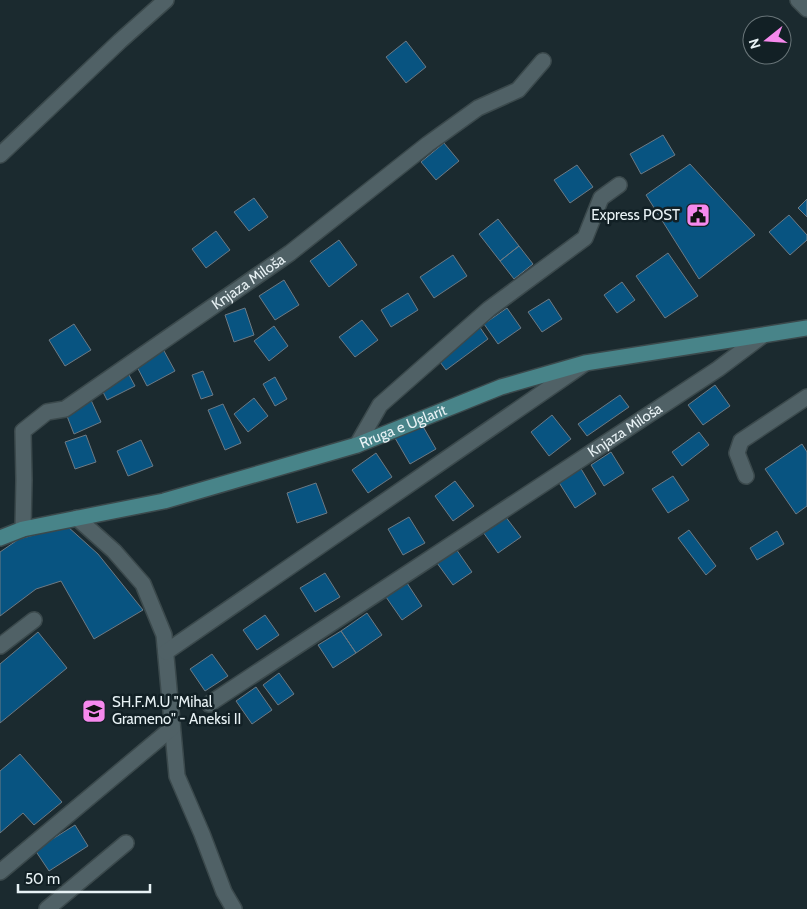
<svg xmlns="http://www.w3.org/2000/svg" width="807" height="909" viewBox="0 0 807 909" font-family="Cabin,sans-serif">
  <style>
    .building { fill: #085481; stroke: #6d7a84 }
    .lines { fill: none; stroke-linecap: round; stroke-linejoin: round }
    .street-casing { stroke: #3b494c; stroke-width: 18 }
    .secondary-casing { stroke: #3b494c; stroke-width: 18 }
    .street { stroke: #506166; stroke-width: 15 }
    .secondary { stroke: #488489; stroke-width: 15 }
    .labels { text-anchor: middle; stroke-width: 5; stroke-linejoin: round; paint-order: stroke }
    .poi-label { font-size: 15px; fill: #e8f2f5; stroke: #122025; text-anchor: end }
    .street-label { font-size: 15px; fill: #e8f2f5; stroke: #122025 }
  </style>
  <rect width="100%" height="100%" fill="#1b2a2f"/>
  <!-- building -->
  <path class="building" d="M406,41L426,67L406,83L386,57Z
    M663,135L675,155L641,174L630,154Z
    M444,143L459,161L436,180L421,162Z
    M690,164L755,235L699,279L646,195Z
    M577,165L593,187L570,203L554,180Z
    M254,198L268,217L249,231L234,212Z
    M807,199V217L798,208Z
    M789,215L807,235V240L790,255L769,232Z
    M498,219L519,246L500,261L479,234Z
    M216,231L230,250L206,268L192,249Z
    M339,240L357,265L329,287L310,261Z
    M519,246L533,264L514,279L500,261Z
    M668,253L698,296L665,318L636,276Z
    M453,255L467,276L434,298L420,277Z
    M284,280L299,305L275,320L259,296Z
    M622,282L635,300L617,313L604,295Z
    M408,293L418,310L391,327L381,310Z
    M549,299L562,319L542,332L528,312Z
    M245,308L254,335L234,342L225,315Z
    M507,308L521,328L498,344L484,324Z
    M362,320L378,340L355,357L339,337Z
    M74,324L91,350L65,366L49,340Z
    M274,326L288,346L269,361L254,341Z
    M479,326L488,339L446,370L437,358Z
    M163,349L175,371L147,386L135,363Z
    M203,371L213,395L201,399L192,375Z
    M128,373L135,386L107,400L100,386Z
    M275,377L287,399L275,406L263,384Z
    M715,385L730,406L703,425L688,405Z
    M620,395L629,407L587,436L578,424Z
    M254,398L268,416L248,432L234,414Z
    M91,400L101,422L74,434L65,411Z
    M223,404L241,443L225,450L208,410Z
    M552,415L571,439L549,456L531,432Z
    M421,423L436,449L410,464L395,438Z
    M699,432L709,445L682,466L672,452Z
    M86,435L96,462L75,469L65,442Z
    M141,440L153,466L128,476L117,451Z
    M802,444L807,452V506L796,514L765,469Z
    M611,452L624,473L604,486L591,465Z
    M376,453L392,477L368,493L352,470Z
    M580,467L596,494L575,508L558,481Z
    M673,476L689,500L668,513L652,489Z
    M455,481L474,506L453,521L435,496Z
    M316,483L327,513L297,523L287,493Z
    M505,516L521,537L498,553L483,532Z
    M409,517L425,543L403,555L388,529Z
    M67,526L98,554L143,610L94,639L61,581L36,589L0,616V552L19,539Z
    M689,530L716,566L706,575L678,538Z
    M777,531L784,544L757,560L750,548Z
    M456,549L472,572L453,585L437,563Z
    M325,573L340,597L315,612L300,588Z
    M407,583L422,606L402,620L386,597Z
    M367,613L382,635L356,653L341,631Z
    M265,615L279,635L257,650L243,630Z
    M341,631L356,653L333,668L318,645Z
    M38,632L67,668L0,723V664Z
    M212,654L228,676L205,691L190,669Z
    M279,673L294,694L278,705L263,685Z
    M256,687L272,710L252,724L236,701Z
    M20,754L62,802L34,825L23,813L0,833V771Z
    M75,825L88,846L49,871L35,850Z"/>
  <g class="lines">
    <!-- street casing -->
    <g class="street-casing">
      <g id="street">
        <path d="M798,0L807,9"/>
        <path d="M0,155L120,41L166,0"/>
        <path d="M357,445L380,405L489,309L585,238L601,198L619,185"/>
        <path d="M746,476L737,453L741,441L807,397"/>
        <path d="M77,518L114,551L143,584L164,635L177,776L202,834L224,892L234,909"/>
        <path id="s1" d="M23,529L24,480L23,431L47,412L65,409L290,253L428,144L478,108L518,90L543,61"/>
        <path d="M0,646L34,620"/>
        <path d="M166,652L584,364"/>
        <path id="s2" d="M209,704L718,369L762,336"/>
        <path d="M0,872L172,728"/>
        <path d="M47,909L126,843"/>
      </g>
    </g>
    <!-- secondary casing -->
    <g class="secondary-casing">
      <g id="secondary">
        <path id="s3" d="M0,538L23,529L164,501L357,445L501,387L585,363L807,328"/>
      </g>
    </g>
    <!-- street -->
    <use href="#street" class="street"/>
    <!-- secondary -->
    <use href="#secondary" class="secondary"/>
  </g>
  <!-- icons -->
  <defs>
    <g id="civic-square" transform="scale(1.25)"><rect x="-9" y="-9" width="18" height="18" rx="4" fill="#f689ed" stroke="#122025"/><path d="M-.6-6.5H3V-4.5H.6V-3L4-1V1h2V6H-6V1h2V-1L-.6-3ZM-1.2 2.5V6h2.4V2.5Z" fill="#111"/></g>
    <g id="school-square" transform="scale(1.25)"><rect x="-9" y="-9" width="18" height="18" rx="4" fill="#f689ed" stroke="#122025"/><path d="M0-5L7-2L0 1L-7-2ZM-4 1L0 2.5L4 1V4Q0 6-4 4Z" fill="#111"/></g>
  </defs>
  <g fill-rule="evenodd">
    <use href="#civic-square" x="698" y="215"/>
    <use href="#school-square" x="94" y="711"/>
  </g>
  <g class="labels">
    <!-- poi labels -->
    <g class="poi-label">
      <text x="680" y="220">Express POST</text>
      <text x="112" y="707" text-anchor="start">SH.F.M.U "Mihal<tspan x="112" dy="17">Grameno" - Aneksi II</tspan></text>
    </g>
    <!-- street labels -->
    <g class="street-label">
      <text dy="5" stroke="none"><textPath href="#s1" startOffset="370">Knjaza Miloša</textPath></text>
      <text dy="5" stroke="none"><textPath href="#s3" startOffset="419">Rruga e Uglarit</textPath></text>
      <text dy="5" stroke="none"><textPath href="#s2" startOffset="498">Knjaza Miloša</textPath></text>
    </g>
  </g>
  <!-- north arrow -->
  <g transform="translate(767 40) rotate(253)"><circle r="24" fill="#122025" stroke="#687478"/>
  <path d="M0-4L9 19L0 12L-9 19Z" fill="#f689ed"/>
  <text y="-8" font-size="14" font-weight="bold" text-anchor="middle" fill="#e8f2f5">N</text>
  </g>
  <!-- scale -->
  <path d="M18 884v8h132v-8" fill="none" stroke="#e8f2f5" stroke-width="2.5"/>
  <text x="25" y="884" font-size="15" fill="#e8f2f5" stroke="#122025" stroke-width="4" paint-order="stroke">50 m</text>
</svg>
